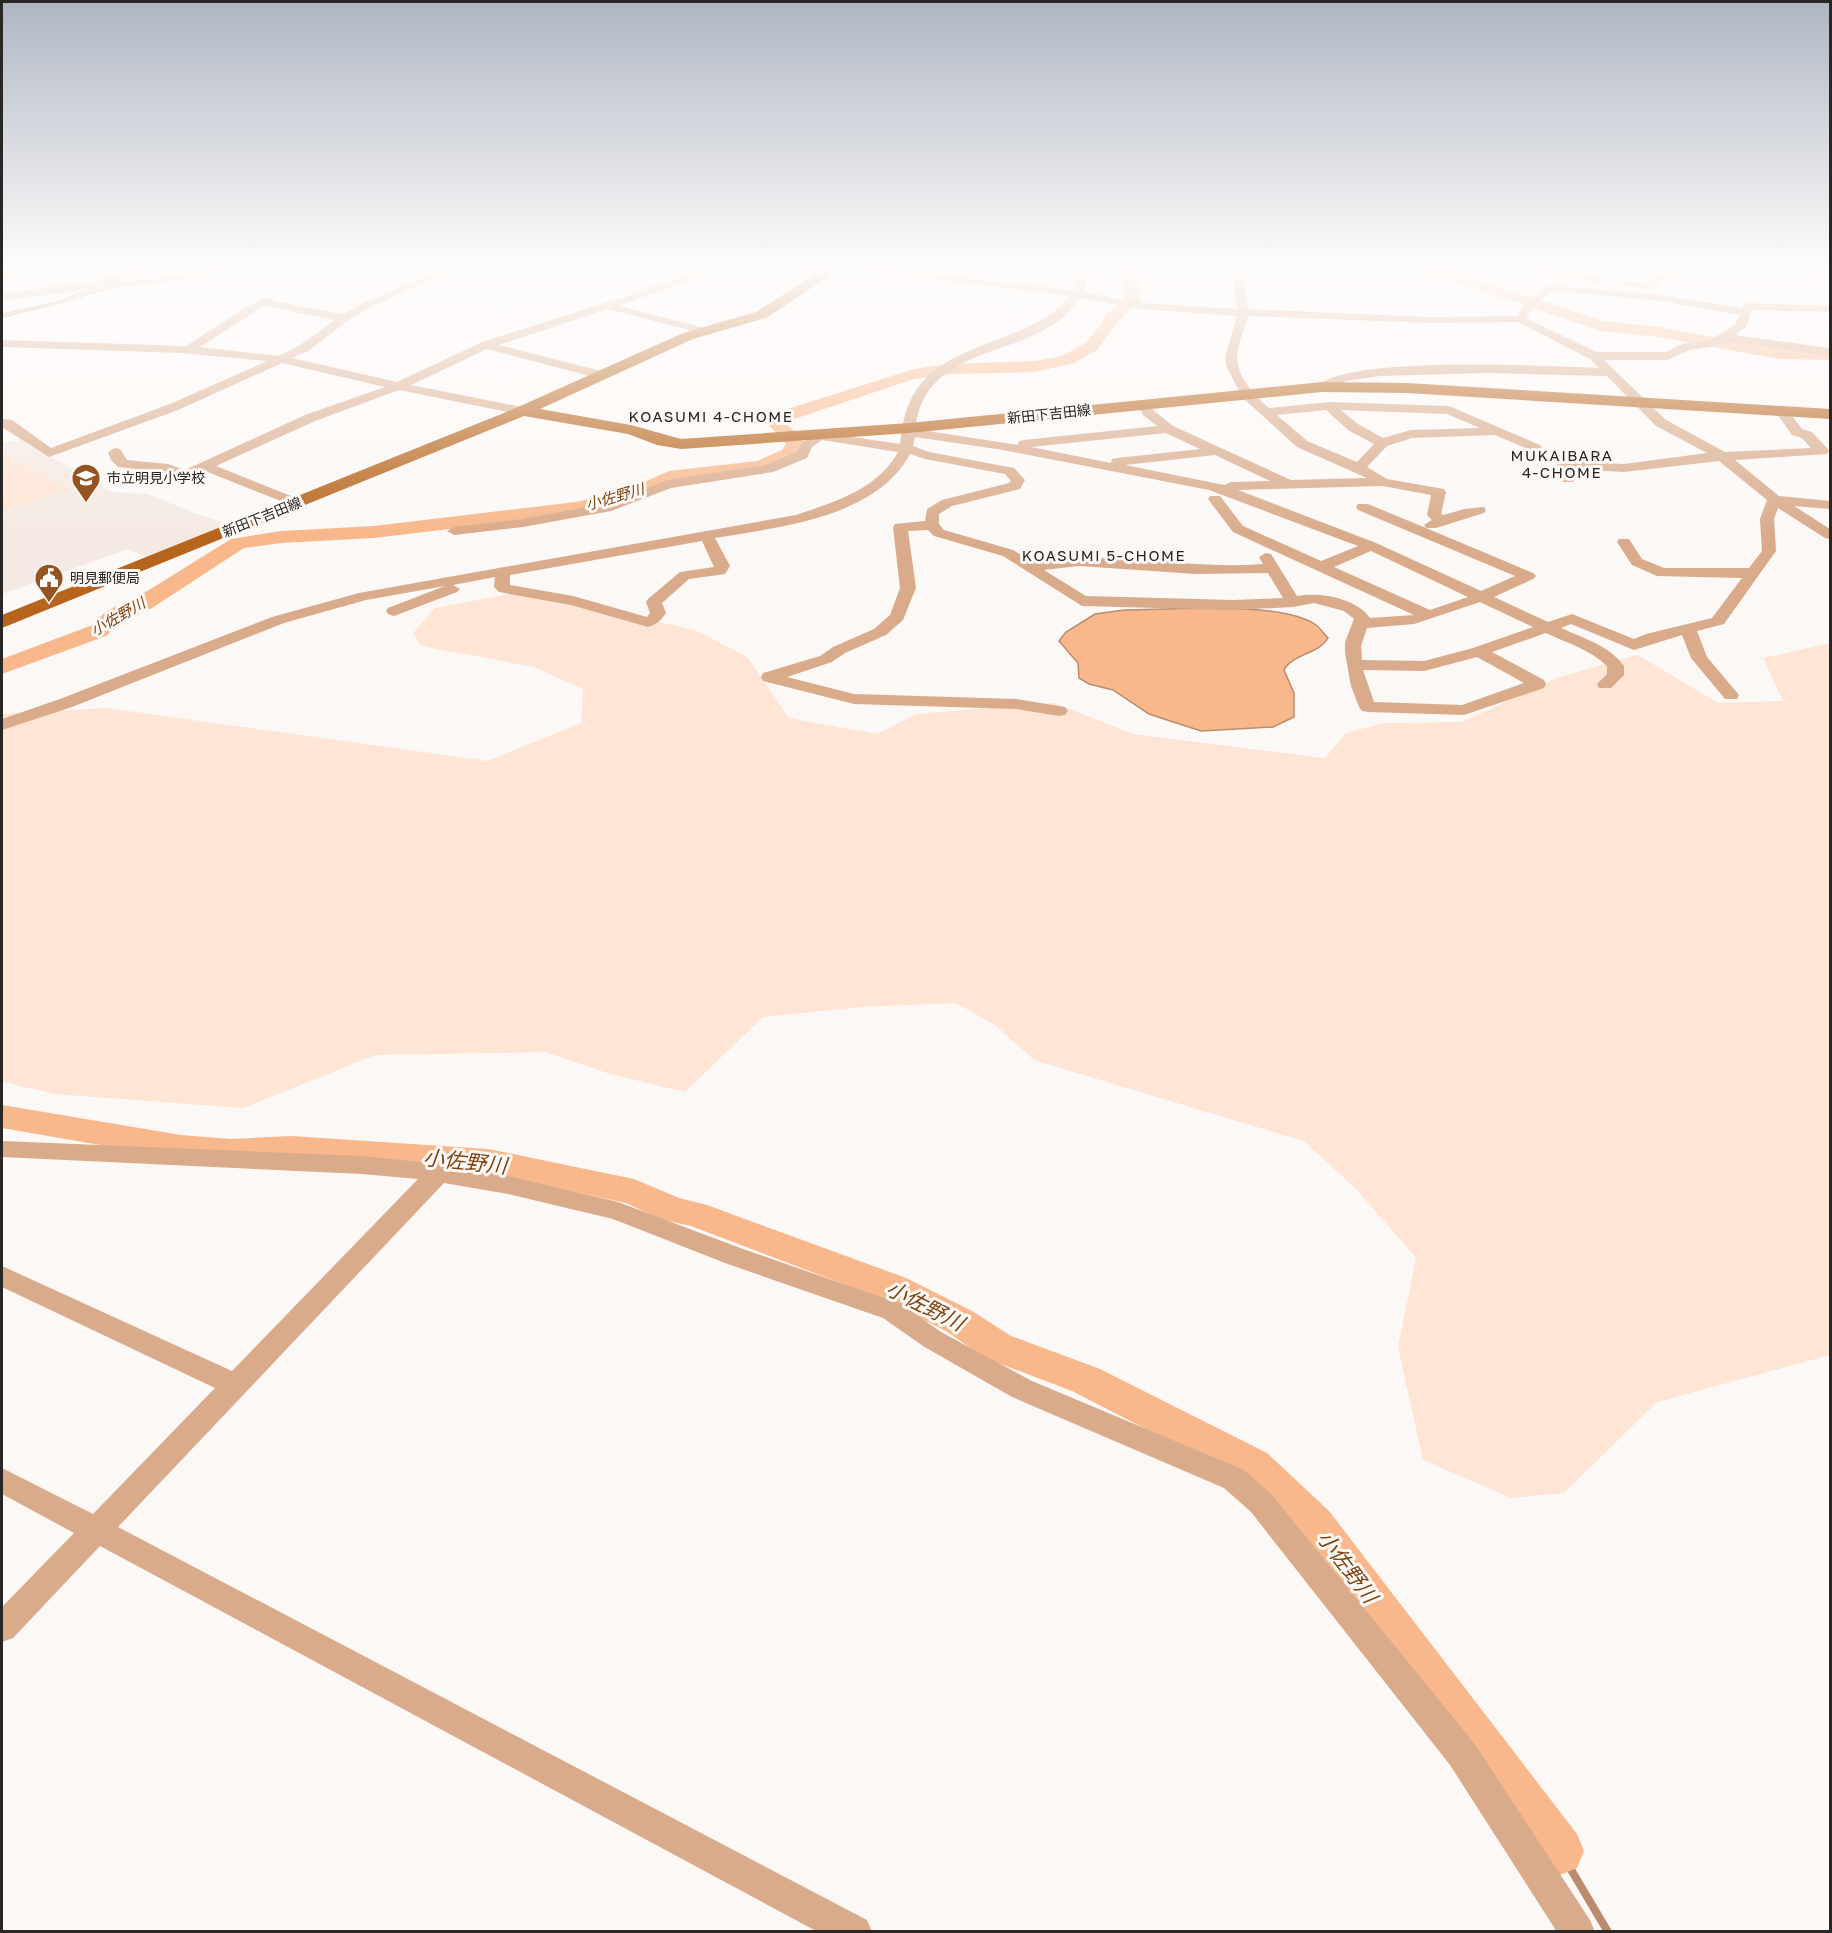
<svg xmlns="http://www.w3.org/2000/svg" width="1832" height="1933" viewBox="0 0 1832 1933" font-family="'Golos Text','Noto Sans JP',sans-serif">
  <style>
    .built { fill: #f5eae3 }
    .green { fill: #fee5d5 }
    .water { fill: #f8b88b; stroke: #ba8c6d; stroke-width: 1.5 }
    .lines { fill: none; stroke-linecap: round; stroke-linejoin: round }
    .stream { stroke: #ba8c6d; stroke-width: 8 }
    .river { fill: #f8b88b; fill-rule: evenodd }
    .minor { fill: #d9ab8b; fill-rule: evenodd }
    .major { fill: #b7651d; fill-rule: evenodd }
    .labels { text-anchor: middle; stroke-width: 6; stroke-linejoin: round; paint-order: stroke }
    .far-street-label { font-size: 14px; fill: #292726; stroke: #fcf8f6 }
    .far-poi-label { font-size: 14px; fill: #292726; stroke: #fcf8f6; text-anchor: start }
    .far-neighbourhood-label { font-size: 15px; letter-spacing: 1.5px; fill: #292726; stroke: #fcf8f6 }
    .far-water-label { font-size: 15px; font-style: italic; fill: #7e4412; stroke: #fcf8f6 }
    .near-water-label { font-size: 21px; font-style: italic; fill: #7e4412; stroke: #fcf8f6 }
  </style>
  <rect width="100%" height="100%" fill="#fcf8f6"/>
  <!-- built -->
  <path class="built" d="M22,440L112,492L148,494L194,513L234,526L150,559L128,549L2,594V443Z"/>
  <!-- green -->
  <path class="green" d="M1777,265H1830V278L1797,272Z
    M2,453H3L70,489L2,512Z
    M521,592L695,630L747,657L789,718L877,734L916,714L1054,703L1133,734L1325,758L1346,733L1384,723L1462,722L1559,677L1638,655L1718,703L1783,701L1763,658L1830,643V1355L1657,1402L1564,1493L1512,1498L1423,1460L1398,1347L1416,1258L1357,1190L1304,1141L1034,1060L995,1025L956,1003L860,1007L763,1017L685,1092L610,1074L546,1052L375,1055L243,1108L55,1094L2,1082V714L106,708L487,761L581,723L583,689L534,667L421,646L413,633L435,608Z"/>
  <!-- water -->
  <path class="water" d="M221,265H234L193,277L109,288L57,304L2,317V314L58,302L101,285L188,276Z
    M1124,610C1169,610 1280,600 1316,625C1320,628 1324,634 1328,638C1319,654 1294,653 1284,670L1294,693V717L1273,727L1201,731L1149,714L1113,690L1089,684L1079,678L1078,663L1059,641L1066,632L1095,614Z"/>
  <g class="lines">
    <!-- stream -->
    <path class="stream" d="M1560,1851L1608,1932"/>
    <!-- river -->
    <path class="river" d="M1121,265H1137L1136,274L1141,300L1121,318L1097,350L1074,363L1035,372L950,374L914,379L788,421L787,424L805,443L796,458L768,470L674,482L641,498L576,514L374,538L281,543L244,548L152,608L124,620L106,636L2,674V659L90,626L108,610L136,598L231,539L281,531L374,526L576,502L627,490L669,471L757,461L782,450L786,444L769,425L772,414L914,369L950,364L1035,361L1062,356L1085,343L1100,326L1107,314L1125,299L1120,274Z
      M1410,265H1433L1603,321L1659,327L1779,349L1830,350V360L1779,359L1659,337L1601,331L1413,268Z
      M2,1105L181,1135L231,1139L291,1136L488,1149L634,1179L679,1198L707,1205L906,1278L972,1311L1011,1336L1100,1369L1267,1453L1329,1511L1577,1834L1584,1851L1577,1868L1560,1875L1543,1868L1299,1537L1239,1477L1072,1391L985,1358L946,1331L880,1298L691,1226L660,1219L626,1203L488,1173L291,1160L231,1163L181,1159L2,1128Z"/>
    <!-- minor -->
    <path class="minor" d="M23,265H37L2,281V274Z
      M146,265H160C137,286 36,297 2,300V294L99,280Z
      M451,265H465L373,306L349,320L308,351L292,358L397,382L482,342L633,294L709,265H722L702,276L619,306L709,329V333L705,334L607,309L499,345L605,372V378L601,379L487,349L411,385L527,408L528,411L527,414L522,415L399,390L315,421L216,466L301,500L303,503L301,506L296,507L205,471L185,479L166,472L118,467L111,460L108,452L115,448L120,449L127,460L168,464L185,470L305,415L385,387L282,363L178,410L49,457L2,427V419L12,420L51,448L170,404L267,361L181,353L2,347V340L186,346L248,306L265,298H273L274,301L343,314L365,302ZM264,306L335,320L300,345L279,356L200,347Z
      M770,265C786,265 820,264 832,273L827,276L775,268Z
      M834,265H865L1074,290L1083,265H1093L1084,292L1142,303L1237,309L1231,265H1241L1248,309L1429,317L1517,316L1528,299L1550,285L1661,295L1742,308L1744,304L1748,303L1830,306V312L1752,310L1746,327L1735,335L1830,348V356L1725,341L1716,346L1689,350L1668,360H1604L1666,420L1725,452L1811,448L1802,438L1792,435L1775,411L1781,407L1786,408L1802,429L1812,432L1827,448L1829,451L1827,454L1735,460L1779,496L1830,501V509L1794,506L1830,529V539L1825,538L1778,508L1774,519L1776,551L1724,624L1697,631L1707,657L1739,695L1737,699H1725L1691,658L1682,635L1634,650L1571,624L1561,628C1583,638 1610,646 1624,666V675L1611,688H1599L1597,684L1607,674V666C1591,650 1567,643 1546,633L1492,652L1544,680L1546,684L1544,688L1464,715L1368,712L1362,711L1359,707L1351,686L1345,653V642L1354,619L1344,611L1314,603L1293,607L1233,610L1082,606L1003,556L934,536L928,530L908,531L916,588L903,620L886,635L845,653L832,662L787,677L854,694L1016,699L1065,707L1068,711L1065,715L1059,716L1016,709L854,704L763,681L761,677L763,673L820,656L833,647L874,629L890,615L900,588L893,527L895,524L925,521L927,509L942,500L1009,483L1011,481L1005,474L925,459L910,454C876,518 779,527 715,538L730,566L725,574L689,579L662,603L666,613C660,621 658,624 648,627L571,605L499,592L494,587L495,577L453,585L460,589L457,592L394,616L388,614L386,611L388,608L445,586L366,600L284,623L72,707L2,730V719L60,699L272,617L359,593L796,515C834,502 877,490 898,452L822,440L812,447L807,458L773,472L671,488L611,511L523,527L454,535L447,531L454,527L523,519L608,503L668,480L765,465L797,452L802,442L809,439L805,435L807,432L812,431L900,444C902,430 903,417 909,404C936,338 1028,348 1070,296L839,268ZM1552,291L1661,301L1739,315L1735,325L1709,341L1682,344L1666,352H1596L1526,318L1536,303ZM1080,298L1142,309L1237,316L1225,357L1227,368L1243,398L1297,447L1367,478L1291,480L1173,426L1153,410L1148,402L1144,401L1138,405L1143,415L1157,426L1024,440L1019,441L1018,445L915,429C925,352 1002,358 1054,324C1065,317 1072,308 1080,298ZM1248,316L1429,323L1518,322L1590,359L1599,368C1550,366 1345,355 1316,387L1322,391L1346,381L1380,376L1488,373L1607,376L1656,426L1707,453L1624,464L1564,461L1557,465L1563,482H1573L1575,479L1572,469L1624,472L1719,461L1767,500L1760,519L1762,551L1749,568H1664L1642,559L1629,539H1619L1617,542L1632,565L1657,576L1742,578L1712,618L1646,634L1634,639L1572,614L1548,622L1494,597L1533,579L1536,576L1533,573L1426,528H1436L1484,513L1486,510L1484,507L1464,509L1444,515L1441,514L1446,492L1444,489L1387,479L1367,467L1387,446L1412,438L1495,435L1535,452L1542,448L1540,445L1449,406L1329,402L1269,408C1255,396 1237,377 1237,357C1237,344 1245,329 1248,316ZM1326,410L1348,430L1374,444L1357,462L1307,441L1277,415ZM1341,410L1447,414L1480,428L1411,430L1383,438L1358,424ZM1166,433L1200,449L1117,458L1112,459L1111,463L1031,447ZM915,437L1003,450L1209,490L1358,546L1321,561L1243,526L1220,496H1210L1208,499L1233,532L1414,615L1370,618C1356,598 1320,592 1297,596L1271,554L1266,553L1259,557L1263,564C1186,570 1109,550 1033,562L1013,550L944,530L939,524V514L952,506L1020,489L1025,480L1014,468L929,452L913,446ZM1215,455L1270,481L1231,482L1224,485L1125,465ZM1383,486L1431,495L1427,515L1432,520L1424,525L1426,528L1368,504H1358L1356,507L1358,510L1515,576L1481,591L1376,543L1238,490ZM702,541L714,567L680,572L648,599L646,602L650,613L647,617L573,596L510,585V575ZM1371,551L1468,597L1430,610L1334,567ZM1079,566L1196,574L1268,573L1283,598L1233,600L1086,596L1044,570ZM1480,602L1533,627L1473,648L1424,661L1362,660L1361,646L1367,628L1414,624ZM1477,657L1524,683L1462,705L1374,702L1363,670L1424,671Z
      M1014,265H1024L1022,270L1018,271L1013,268Z
      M1509,265H1531L1599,277L1604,280L1599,283L1514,268Z
      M1683,265H1697L1663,280L1655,288L1627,287L1622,284L1627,281L1648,283L1655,276Z
      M2,1141L362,1156L439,1164L508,1176L618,1202L743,1249L901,1304L941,1332L1032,1381L1244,1470L1271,1494L1474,1743L1590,1920L1595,1932H1557L1450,1765L1251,1512L1224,1488L1012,1397L923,1346L883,1318L725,1263L613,1219L508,1194L444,1183L118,1527L867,1920L872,1932H818L100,1546L13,1638L2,1642V1607L74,1533L2,1494V1468L93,1514L215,1388L2,1287V1266L232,1371L418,1179L362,1174L2,1157Z"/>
    <!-- major -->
    <path class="major" d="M830,265H846L766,318L693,339L540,409L631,425L681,439L909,423L1322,382L1407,383L1830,409V419L1407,393L1322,392L909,433L681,449L657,445L628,434L524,416L2,628V615L516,408L683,333L756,312Z"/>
  </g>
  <!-- sky -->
  <linearGradient id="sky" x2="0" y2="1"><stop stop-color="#aeb6c3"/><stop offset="0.5" stop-color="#fefcfb"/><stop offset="1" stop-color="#fefcfb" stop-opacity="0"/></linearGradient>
  <rect width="1832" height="535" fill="url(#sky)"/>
  <!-- icons -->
  <defs>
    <g id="school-pin" transform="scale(1.5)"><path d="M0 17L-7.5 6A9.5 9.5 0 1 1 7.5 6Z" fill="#95541f" stroke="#fcf8f6"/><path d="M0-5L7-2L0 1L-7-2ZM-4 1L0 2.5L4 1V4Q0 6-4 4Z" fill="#fff"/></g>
    <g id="civic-pin" transform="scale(1.5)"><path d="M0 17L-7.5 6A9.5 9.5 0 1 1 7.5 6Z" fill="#95541f" stroke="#fcf8f6"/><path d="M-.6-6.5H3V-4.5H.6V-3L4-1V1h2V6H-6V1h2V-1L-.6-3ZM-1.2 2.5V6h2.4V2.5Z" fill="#fff"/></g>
  </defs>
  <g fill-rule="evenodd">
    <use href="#school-pin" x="86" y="478"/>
    <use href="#civic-pin" x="49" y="578"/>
  </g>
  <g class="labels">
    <!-- far-street labels -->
    <g class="far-street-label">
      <text transform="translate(1049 414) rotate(-6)" y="5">新田下吉田線</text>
      <text transform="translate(262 517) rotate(-22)" y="5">新田下吉田線</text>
    </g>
    <!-- far-poi labels -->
    <g class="far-poi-label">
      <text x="107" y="483">市立明見小学校</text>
      <text x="70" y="583">明見郵便局</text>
    </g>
    <!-- far-neighbourhood labels -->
    <g class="far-neighbourhood-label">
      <text x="711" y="422">KOASUMI 4-CHOME</text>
      <text x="1562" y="461">MUKAIBARA<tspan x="1562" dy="17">4-CHOME</tspan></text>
      <text x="1104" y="561">KOASUMI 5-CHOME</text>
    </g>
    <!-- far-water labels -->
    <g class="far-water-label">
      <text transform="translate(615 497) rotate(-16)" y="5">小佐野川</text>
      <text transform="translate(118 617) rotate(-30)" y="5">小佐野川</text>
    </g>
    <!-- near-water labels -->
    <g class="near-water-label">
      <text transform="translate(465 1162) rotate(6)" y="7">小佐野川</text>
      <text transform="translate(925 1306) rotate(27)" y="7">小佐野川</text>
      <text transform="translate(1347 1567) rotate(53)" y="7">小佐野川</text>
    </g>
  </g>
  <!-- border -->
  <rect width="1832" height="1933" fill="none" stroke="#292726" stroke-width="6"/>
</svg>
